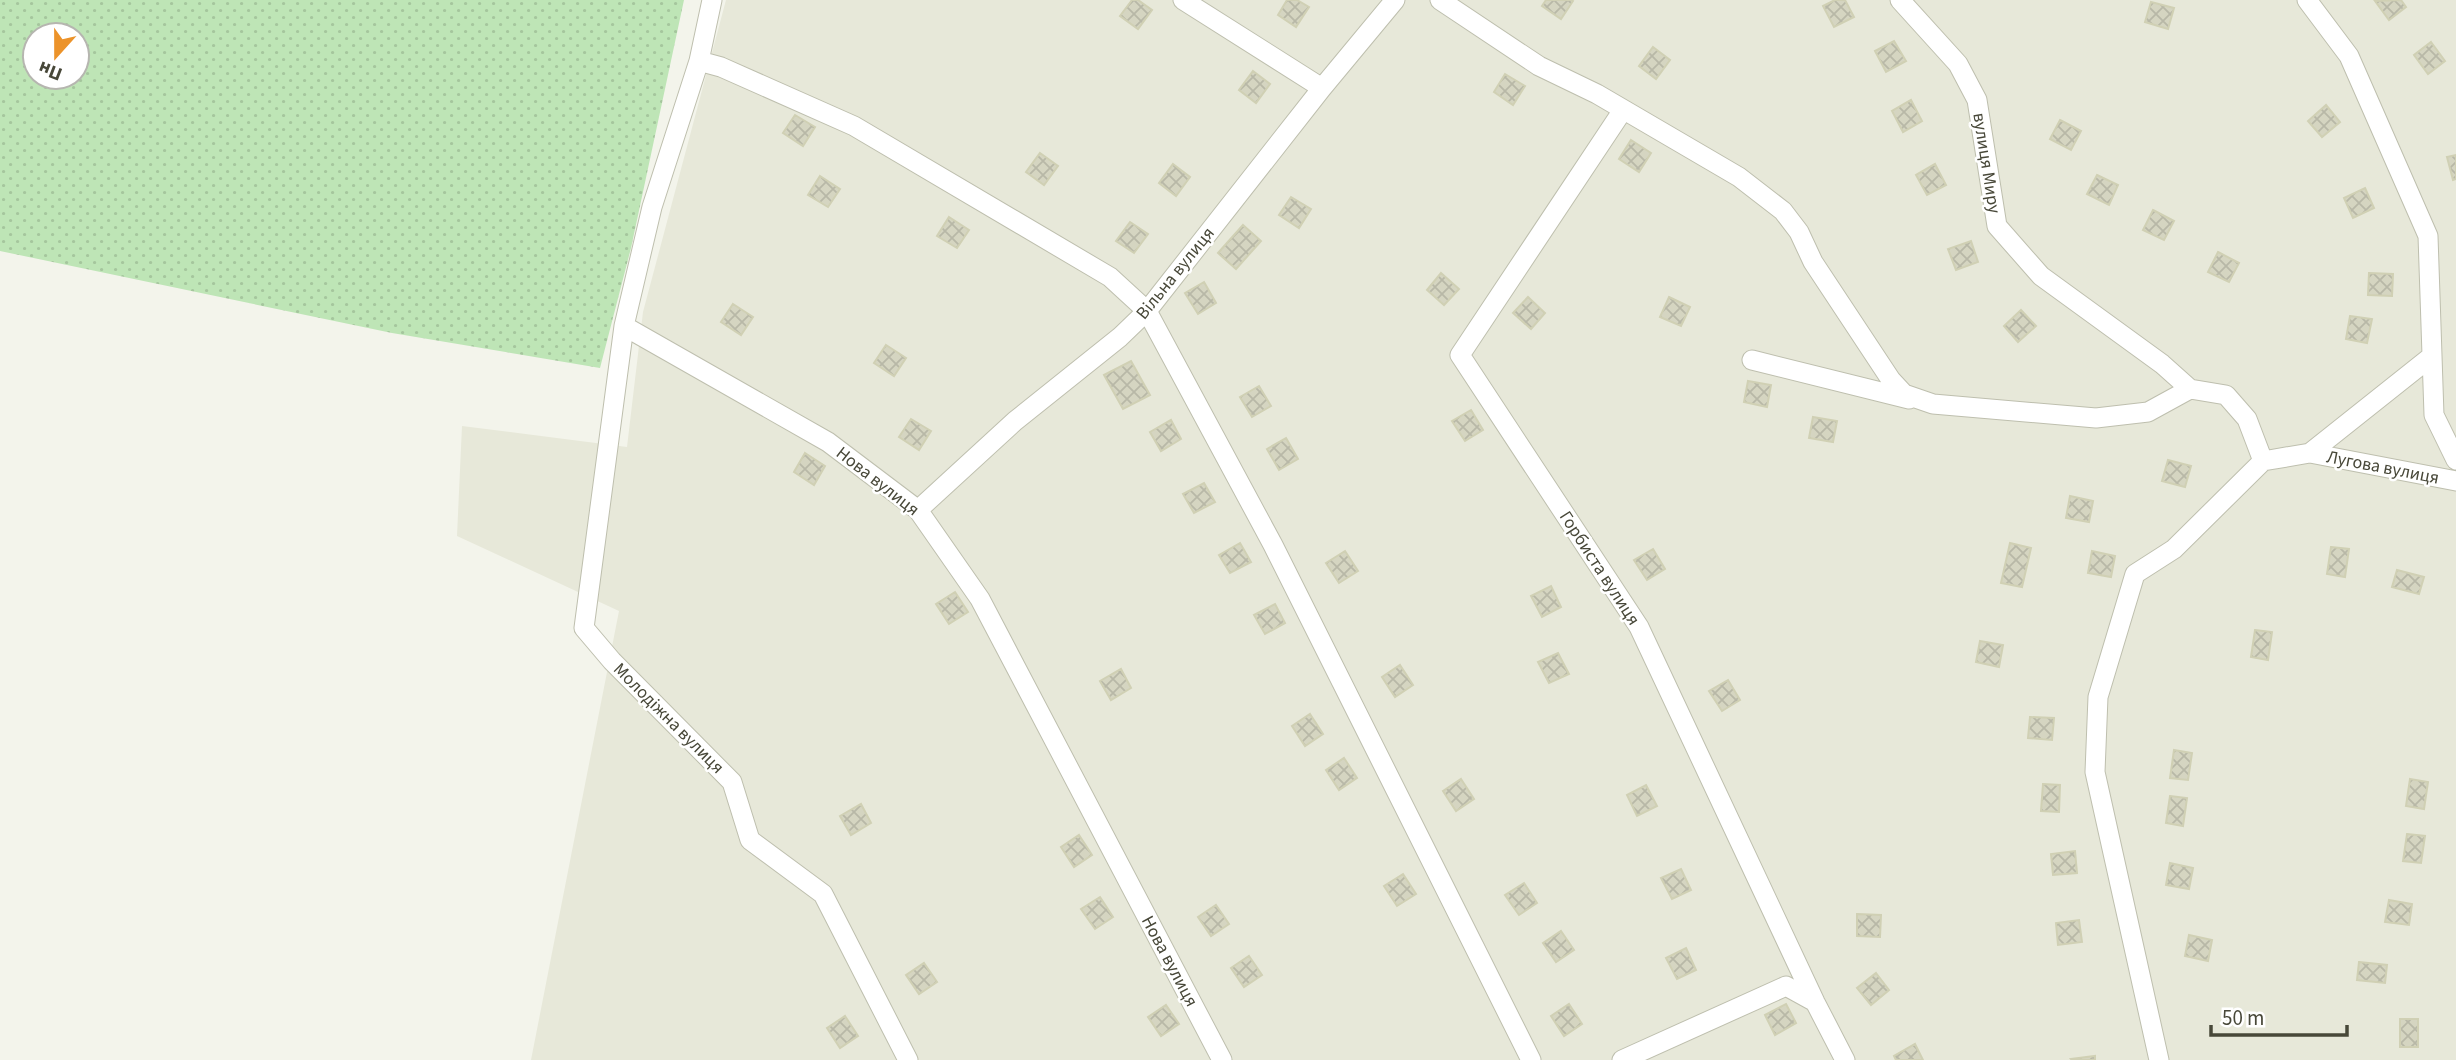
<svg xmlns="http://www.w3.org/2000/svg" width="2456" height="1060" viewBox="0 0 2456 1060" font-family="'Source Sans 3',sans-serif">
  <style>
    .residential { fill: #e7e8d9 }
    .grass { fill: url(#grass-dots); fill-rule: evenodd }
    .building { fill: url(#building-cross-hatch); stroke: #d0d0b4; stroke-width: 2 }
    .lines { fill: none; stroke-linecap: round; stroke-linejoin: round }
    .street-casing { stroke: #bebfae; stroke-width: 21 }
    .street { stroke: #fff; stroke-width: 19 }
    .labels { text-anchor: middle; stroke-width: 5; stroke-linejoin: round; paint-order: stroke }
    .street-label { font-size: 18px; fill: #484839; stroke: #fff }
  </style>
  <defs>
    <pattern id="grass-dots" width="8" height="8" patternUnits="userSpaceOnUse" patternTransform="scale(1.75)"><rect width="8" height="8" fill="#bee5b6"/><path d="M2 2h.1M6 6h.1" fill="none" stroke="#a5c69d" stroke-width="1.8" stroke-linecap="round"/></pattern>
    <pattern id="building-cross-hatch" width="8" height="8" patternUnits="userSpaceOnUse" patternTransform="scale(1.75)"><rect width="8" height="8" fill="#d5d5c1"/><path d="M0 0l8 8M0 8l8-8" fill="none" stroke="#b8b8a7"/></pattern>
  </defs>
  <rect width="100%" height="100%" fill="#f3f4eb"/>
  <!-- residential -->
  <path class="residential" d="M726,0H2456V1060H531L619,611L457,536L462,426L627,447L643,312Z"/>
  <!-- grass -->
  <path class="grass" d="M0,0H684L631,248L600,368L392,333L0,251ZM35,35H77V77H35Z"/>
  <!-- building -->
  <path class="building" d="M1132,0H1138L1152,10L1138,29L1120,16Z
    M1287,0H1297L1309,7L1296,27L1278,15Z
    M1546,0H1572L1573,1L1561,19L1542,6Z
    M1835,0H1845L1854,17L1834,27L1823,6Z
    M2401,0L2406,7L2389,20L2375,1Z
    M2151,2L2174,8L2168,29L2145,22Z
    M1894,41L1906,61L1886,72L1875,51Z
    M2431,42L2445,61L2428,74L2414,55Z
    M1653,47L1670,60L1656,79L1639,66Z
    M1253,71L1270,84L1256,103L1239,90Z
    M1505,74L1525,86L1513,105L1494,92Z
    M1911,100L1922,121L1903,132L1892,111Z
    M2326,105L2340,122L2322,137L2308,121Z
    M795,115L815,127L803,146L783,133Z
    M2060,120L2081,131L2071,150L2050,139Z
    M1631,140L1651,153L1639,172L1619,159Z
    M1040,153L1058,166L1044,185L1026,172Z
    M2456,155V179L2453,180L2447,157Z
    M1173,164L1190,177L1176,196L1159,183Z
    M1935,164L1946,185L1927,195L1916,175Z
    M2097,175L2118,185L2109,205L2087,194Z
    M820,176L840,189L828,207L808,195Z
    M2365,188L2374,208L2353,218L2344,198Z
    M1291,197L1311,209L1299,228L1279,215Z
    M2153,210L2174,221L2164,240L2143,230Z
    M949,217L969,230L957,248L937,236Z
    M1130,222L1148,234L1134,253L1116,241Z
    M1243,225L1261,241L1236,269L1218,253Z
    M1971,241L1978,262L1956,270L1948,249Z
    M2218,252L2239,263L2229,282L2208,272Z
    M1441,273L1459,289L1444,305L1427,290Z
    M2369,273L2393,274L2392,296L2368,295Z
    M1204,282L1216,303L1198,314L1185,293Z
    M1528,297L1545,313L1531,329L1513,313Z
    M1669,297L1690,307L1681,326L1660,317Z
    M733,304L753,317L741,335L721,322Z
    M2021,310L2036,326L2018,342L2004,326Z
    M2350,316L2372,319L2367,343L2346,339Z
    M886,345L906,358L894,376L874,363Z
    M1131,361L1150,395L1123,409L1104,375Z
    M1748,381L1771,385L1767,407L1744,402Z
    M1259,386L1271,406L1252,417L1240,397Z
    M1471,410L1483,430L1465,441L1452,421Z
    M1813,417L1837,421L1833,442L1809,438Z
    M911,419L931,431L919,450L899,437Z
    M1171,420L1181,439L1161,451L1150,432Z
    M1286,438L1298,459L1279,470L1267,449Z
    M805,453L825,466L814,485L794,472Z
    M2168,460L2191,466L2185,487L2162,481Z
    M1204,483L1215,502L1194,513L1183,494Z
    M2070,496L2093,501L2089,522L2066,518Z
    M1240,543L1251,562L1230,573L1219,555Z
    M2010,543L2031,548L2022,587L2001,583Z
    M2331,547L2349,549L2345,577L2327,574Z
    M1653,549L1665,569L1647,580L1634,560Z
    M1345,551L1358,571L1339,583L1326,563Z
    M2092,551L2115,556L2111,577L2088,573Z
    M2397,570L2424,577L2419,594L2392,587Z
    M1551,586L1561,607L1542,617L1531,596Z
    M955,592L968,612L949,624L936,604Z
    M1275,604L1285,623L1265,634L1254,615Z
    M2255,630L2272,632L2268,660L2251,657Z
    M1980,641L2003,645L1999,667L1976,662Z
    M1558,653L1569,674L1549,683L1538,662Z
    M1400,665L1413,685L1395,697L1382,677Z
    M1121,669L1131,688L1111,700L1100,681Z
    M1728,680L1740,700L1722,711L1709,691Z
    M1310,714L1323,734L1305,746L1292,726Z
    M2030,717L2054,718L2052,740L2028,738Z
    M2174,750L2192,753L2188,780L2170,778Z
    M1344,758L1357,778L1339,790L1326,770Z
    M1461,779L1474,799L1456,811L1443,791Z
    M2410,779L2428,782L2424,809L2406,806Z
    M2043,784L2060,785L2059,812L2041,811Z
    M1646,785L1657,806L1637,816L1627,795Z
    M2170,796L2187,798L2183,826L2166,823Z
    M861,804L871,823L851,835L840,816Z
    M2407,834L2425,836L2421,863L2403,861Z
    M1079,835L1092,855L1074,867L1061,847Z
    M2075,851L2077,873L2053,875L2051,854Z
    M2170,863L2193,868L2189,889L2166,885Z
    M1681,869L1691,890L1672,899L1661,878Z
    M1403,874L1416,894L1397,906L1384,886Z
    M1524,883L1537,903L1519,915L1505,895Z
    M1100,897L1113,917L1095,929L1081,909Z
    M2389,900L2412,904L2409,925L2385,922Z
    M1216,905L1229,924L1211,936L1198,917Z
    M1857,914L1881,915L1880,937L1857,936Z
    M2079,920L2082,942L2058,945L2056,923Z
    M1561,931L1574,950L1556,962L1543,943Z
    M2189,935L2212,940L2208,961L2185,956Z
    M1686,948L1696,970L1677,979L1666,958Z
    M1249,956L1262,975L1244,987L1231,968Z
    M2359,962L2387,965L2385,983L2357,980Z
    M924,963L937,982L919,994L906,975Z
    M1876,973L1889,990L1871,1005L1857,988Z
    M1569,1004L1582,1024L1564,1036L1551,1016Z
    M1786,1004L1796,1023L1775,1035L1765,1015Z
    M1166,1005L1179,1024L1161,1036L1148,1017Z
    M845,1016L858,1036L840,1048L827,1028Z
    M2400,1019H2418V1047H2400Z
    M1915,1044L1923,1060H1896L1894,1056Z
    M2095,1056V1060H2072L2071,1059Z"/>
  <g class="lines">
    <!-- street casing -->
    <g class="street-casing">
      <path id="street" d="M712,0L699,61L652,207L624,326L828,442L918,510L980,599L1222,1060
        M1183,0L1322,88
        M1440,0L1539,66L1597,94L1739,177L1783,211L1799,232L1813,262L1891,380L1904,394L1933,404L2096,418L2148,412L2190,389L2226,395L2247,419L2263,461
        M1900,0L1958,64L1977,100L1997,226L2041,276L2162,364L2190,389
        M2307,0L2349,56L2428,236L2434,415L2456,460
        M699,61L721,67L854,126L1110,277L1147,311L1273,545L1531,1060
        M1623,110L1460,355L1639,627L1815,1002L1845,1060
        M624,326L584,628L612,661L732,782L750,840L823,894L908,1060
        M1752,360L1909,399
        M2310,453L2456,481
        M918,510L1015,421L1120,337L1147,311L1322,88L1395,0
        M1622,1060L1786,986L1815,1002
        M2159,1060L2095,772L2098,697L2135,574L2174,549L2263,461L2310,453L2432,356"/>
    </g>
    <!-- street -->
    <use href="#street" class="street"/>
  </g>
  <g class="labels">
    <!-- street labels -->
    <g class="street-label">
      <text transform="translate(1987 163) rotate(81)" y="6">вулиця Миру</text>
      <text transform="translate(1175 273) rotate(-51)" y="6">Вільна вулиця</text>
      <text transform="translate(2383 467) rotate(11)" y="6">Лугова вулиця</text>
      <text transform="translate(878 481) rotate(38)" y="6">Нова вулиця</text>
      <text transform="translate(1600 568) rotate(57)" y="6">Горбиста вулиця</text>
      <text transform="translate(669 718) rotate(45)" y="6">Молодіжна вулиця</text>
      <text transform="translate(1170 961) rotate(62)" y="6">Нова вулиця</text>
    </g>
  </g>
  <!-- north arrow -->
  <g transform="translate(56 56) rotate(201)"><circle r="33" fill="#ffffff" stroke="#b6b6b0" stroke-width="2"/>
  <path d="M0-5L12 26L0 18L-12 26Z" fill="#ec932a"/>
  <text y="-10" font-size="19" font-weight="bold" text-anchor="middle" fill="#484839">Пн</text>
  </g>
  <!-- scale -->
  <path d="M2211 1025v10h136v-10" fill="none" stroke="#484839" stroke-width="3.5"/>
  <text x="2222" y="1025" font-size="21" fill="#484839" stroke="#ffffff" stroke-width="5" paint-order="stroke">50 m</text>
</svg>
